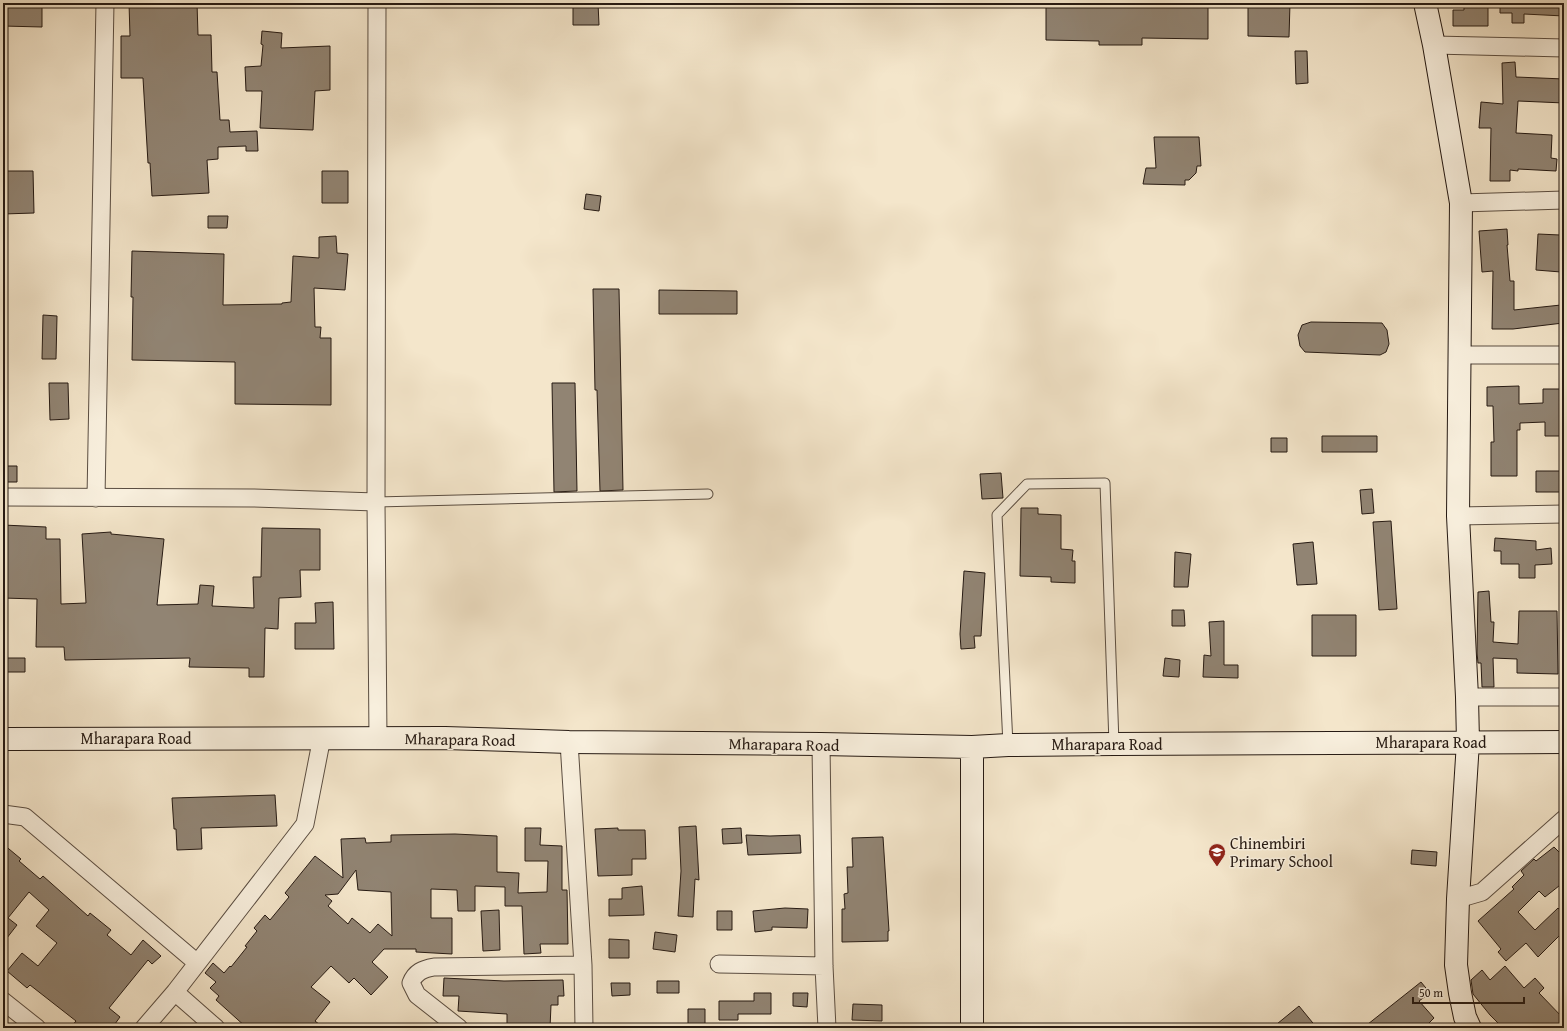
<svg xmlns="http://www.w3.org/2000/svg" width="1567" height="1031" viewBox="0 0 1567 1031" font-family="'Gentium Book Plus',serif">
  <style>
    .building { fill: #918473; stroke: #261a13; fill-rule: evenodd }
    .lines { fill: none; stroke-linecap: round; stroke-linejoin: round }
    .lane-casing { stroke: #5a4d41; stroke-width: 11 }
    .street-casing { stroke: #5a4d41; stroke-width: 19 }
    .secondary-casing { stroke: #261a13; stroke-width: 24 }
    .lane { stroke: #f8efdd; stroke-width: 9 }
    .street { stroke: #f8efdd; stroke-width: 17 }
    .secondary { stroke: #f8efdd; stroke-width: 22 }
    .labels { text-anchor: middle; stroke-width: 3; stroke-linejoin: round; paint-order: stroke }
    .street-label { font-size: 16px; fill: #261a13; stroke: #f8efdd }
    .poi-label { font-size: 16px; fill: #261a13; stroke: #f8efdd; text-anchor: start }
  </style>
  <rect width="100%" height="100%" fill="#f4e6cb"/>
  <filter id="stains"><feTurbulence type="fractalNoise" baseFrequency=".005" numOctaves="4"/><feColorMatrix values="0 0 0 0 .2 0 0 0 0 .09 0 0 0 0 .02 0 0 0 .5 -.17"/></filter>
  <radialGradient id="worn" r=".72"><stop offset=".6" stop-color="#630" stop-opacity="0"/><stop offset="1" stop-color="#630" stop-opacity=".3"/></radialGradient>
  <!-- building -->
  <path class="building" d="M129,3H197L198,35H211L212,72H217L220,120H229L230,132L257,131L258,151H246V146L218,147V159L207,160L209,193L152,196L150,163H148L143,78H121V36H130Z
    M573,3H598L599,25H573Z
    M1046,3H1208V39L1142,38V45H1099V41L1046,40Z
    M1248,3H1290L1289,37L1248,36Z
    M1464,3H1482V6H1488V26H1453V10H1464Z
    M1500,3H1564V16L1524,14V23H1512V13H1500Z
    M3,5H42V27L3,26Z
    M262,31L282,33L281,48L330,46V90L315,91L313,130L260,128L262,91H246L245,67L261,66L263,45L261,44Z
    M1295,51H1307L1308,83L1296,84Z
    M1515,62L1516,77L1564,79V103L1518,101L1516,133L1552,135L1551,158L1557,159L1556,171L1518,169V171L1510,170V181H1490L1491,128H1479L1481,102L1503,104L1502,63Z
    M1154,137H1199L1201,166H1197L1196,173L1189,180H1185V185L1143,184L1146,168H1156Z
    M3,171H33L34,213L3,214Z
    M322,171H348V203H322Z
    M586,194L601,196L599,211L584,209Z
    M208,216H228L227,228H208Z
    M1507,229L1508,245H1507L1510,281H1514V310L1561,305L1563,323L1513,329H1492L1493,271L1482,272L1479,231Z
    M1538,234L1560,235V248H1562L1561,272L1536,270Z
    M336,236L337,253L348,254L345,290L314,288L315,327H321L320,338H331V405L235,404V362L132,360L133,297H131L132,251L224,254L223,305L282,304V303L291,302L293,256L319,258V237Z
    M593,289H619L623,490L600,491L597,390H595Z
    M659,290L737,291V314H659Z
    M43,315L57,316L56,359H42Z
    M1311,322L1382,323L1387,330L1389,344L1386,352L1380,355L1305,352L1300,346L1298,335L1302,325Z
    M49,383H68L69,419L50,420Z
    M552,383H575L577,491L554,492Z
    M1519,386V404L1543,403V389H1564V436H1545V422L1520,423V430H1517V476H1491V442H1494L1493,406H1487V387Z
    M1322,436H1377V452H1322Z
    M1271,438H1287V452H1271Z
    M3,466H17V482H3Z
    M1536,471H1563V492H1536Z
    M1001,473L1003,498L982,499L980,474Z
    M1372,489L1374,513L1362,514L1360,490Z
    M1021,508H1038V514L1061,515V549L1073,550L1072,561H1075V583L1051,582V577L1020,576Z
    M1391,521L1397,609L1379,610L1373,522Z
    M3,525L46,527V539H60L61,604L86,603L82,534L111,532V534L164,539L157,605L198,604L200,585L214,586L212,606L254,608L253,577H261L262,528L320,529V570H300L301,597L279,598L278,629L265,628L264,677H249V668L189,667L190,658L65,660L64,647H36L37,599L3,598Z
    M1495,538L1536,541V550L1551,548L1552,564L1535,565V578H1519V564H1501V551H1494Z
    M1313,542L1317,584L1297,585L1293,544Z
    M1175,552L1191,554L1188,587H1174Z
    M964,571L985,573L981,636H974L975,648L961,649L960,634Z
    M1489,591L1491,622H1494L1493,642L1518,644L1519,611H1557L1558,674L1517,673V659L1493,658L1494,687H1482L1481,663H1478L1477,653L1478,592Z
    M333,602L334,649H295V623H316L315,603Z
    M1172,610H1184L1185,626H1172Z
    M1312,615H1356V656H1312Z
    M1224,621V665H1238V678L1203,677L1204,655L1211,656L1209,622Z
    M3,658H25V672H3Z
    M1165,658L1180,660L1179,677L1163,676Z
    M275,795L277,826L201,828L202,849L177,850L176,829H174L172,798Z
    M696,826L699,880L695,879L693,917L678,916L681,871L679,827Z
    M525,828H541L540,845L562,846V890H567L568,944H540L541,953L524,954L522,906H505V887L475,886V911H458L457,890L431,889V918H452V954L416,952V949H384L372,962L388,977L371,995L354,978L349,983L331,966L311,987L330,1002L315,1021L324,1028H247L216,1000L219,996L210,988L216,982L205,973L213,963L224,973L230,966L231,967L247,947L245,946L257,931L254,928L265,915L270,920L289,897L285,893L315,856L343,878L341,839L365,838L366,843L391,842V835L455,834L497,836V872L519,873L518,893L547,892L548,861H525ZM356,870L358,890L391,892L392,936L378,924L370,933L352,918L348,924L328,906L332,901L325,895L338,894Z
    M618,828V830H645L646,859H632V875L598,876L595,829Z
    M741,828L742,843L723,844L722,829Z
    M746,835L770,836L800,835L801,853L748,855Z
    M883,837L889,931H888V941L842,942V909H845L844,894L848,893L847,867H853L852,838Z
    M3,844L21,859L19,861L40,879L43,876L88,916L90,913L111,930L107,935L131,955L143,940L161,956L152,964L148,960L109,1008L120,1017L112,1028H70L76,1021L30,985L27,988L7,971L22,953L38,966L57,943L36,926L49,910L29,892L8,918L17,925L3,943Z
    M1554,847L1559,852L1564,847V882L1545,897L1539,891L1518,912L1535,930L1558,908L1564,914V931L1538,957L1526,943L1506,961L1498,952L1501,949L1478,921L1514,889L1512,887L1524,875L1521,871L1534,859L1536,861Z
    M1412,850L1437,852L1436,866L1411,864Z
    M642,886L644,915L609,916V899H622V888Z
    M785,908L808,909L807,928L772,927V930L755,932L753,911Z
    M499,910L500,950L483,951L481,911Z
    M717,911H732V930H717Z
    M655,932L677,935L675,952L653,949Z
    M609,939L629,940V958H609Z
    M1505,966L1524,988L1535,978L1544,988L1539,993L1564,1019V1021L1557,1028H1503L1490,1015L1473,994L1471,980L1482,970L1490,980Z
    M444,978L504,981L563,980L564,996H558V1005H551L550,1028H507V1014L458,1011L459,996H443Z
    M657,981H679V993H657Z
    M1421,982L1430,993L1419,1001L1434,1018L1424,1028H1363Z
    M611,983H630V995L612,996Z
    M754,993H771V1014H738V1020H719V1001H754Z
    M793,993H808L807,1007L793,1006Z
    M853,1004L882,1005V1021L852,1020Z
    M1299,1006L1317,1028H1272Z
    M688,1009H705V1028H688Z"/>
  <g class="lines">
    <!-- lane casing -->
    <g class="lane-casing">
      <path id="lane" d="M376,502L708,494
        M1008,745L997,515L1027,484L1105,483L1114,744"/>
    </g>
    <!-- street casing -->
    <g class="street-casing">
      <path id="street" d="M377,3L376,502L378,738
        M1434,45L1564,48
        M1461,203L1564,200
        M1460,355H1564
        M3,497L254,498L376,502
        M96,498L105,3
        M1458,516L1564,514
        M1467,697H1564
        M569,742L583,965L584,1028
        M821,744L824,966L827,1028
        M3,814L25,817L196,962
        M1458,899L1482,892L1564,819
        M719,964L824,966
        M175,992L216,1028
        M3,1001L37,1028
        M144,1028L175,992L305,824L322,737
        M459,1028L417,995L411,983C415,972 423,969 434,967L583,965"/>
    </g>
    <!-- secondary casing -->
    <g class="secondary-casing">
      <path id="secondary" d="M1425,3L1434,45L1461,203L1458,516L1467,697L1468,742L1458,899L1456,965L1460,993L1465,1017L1470,1028
        M3,739L445,738L569,742L821,744L972,747L1008,745L1114,744L1564,742
        M972,747V1028"/>
    </g>
    <!-- lane -->
    <use href="#lane" class="lane"/>
    <!-- street -->
    <use href="#street" class="street"/>
    <!-- secondary -->
    <use href="#secondary" class="secondary"/>
  </g>
  <!-- icons -->
  <defs>
    <g id="school-pin" transform="scale(0.9)"><path d="M0 17L-7.5 6A9.5 9.5 0 1 1 7.5 6Z" fill="#8f2418" stroke="#f8efdd"/><path d="M0-5L7-2L0 1L-7-2ZM-4 1L0 2.5L4 1V4Q0 6-4 4Z" fill="#fff"/></g>
  </defs>
  <g fill-rule="evenodd">
    <use href="#school-pin" x="1217" y="852"/>
  </g>
  <g class="labels">
    <!-- street labels -->
    <g class="street-label">
      <text x="136" y="744">Mharapara Road</text>
      <text transform="translate(460 739) rotate(1)" y="6">Mharapara Road</text>
      <text x="1431" y="748">Mharapara Road</text>
      <text transform="translate(784 744) rotate(1)" y="6">Mharapara Road</text>
      <text x="1107" y="750">Mharapara Road</text>
    </g>
    <!-- poi labels -->
    <g class="poi-label">
      <text x="1230" y="849">Chinembiri<tspan x="1230" dy="18">Primary School</tspan></text>
    </g>
  </g>
  <!-- margin -->
  <rect width="1567" height="1031" fill="none" stroke="#f4e6cb" stroke-width="16"/>
  <rect x="4" y="4" width="1559" height="1023" fill="none" stroke="#261a13" stroke-width="2"/>
  <rect x="8" y="8" width="1551" height="1015" fill="none" stroke="#261a13"/>
  <!-- scale -->
  <path d="M1413 997v6h111v-6" fill="none" stroke="#261a13" stroke-width="2"/>
  <text x="1419" y="997" font-size="12" fill="#261a13" stroke="#f8efdd" stroke-width="3" paint-order="stroke">50 m</text>
  <rect width="100%" height="100%" filter="url(#stains)"/>
  <rect width="100%" height="100%" fill="url(#worn)"/>
</svg>
